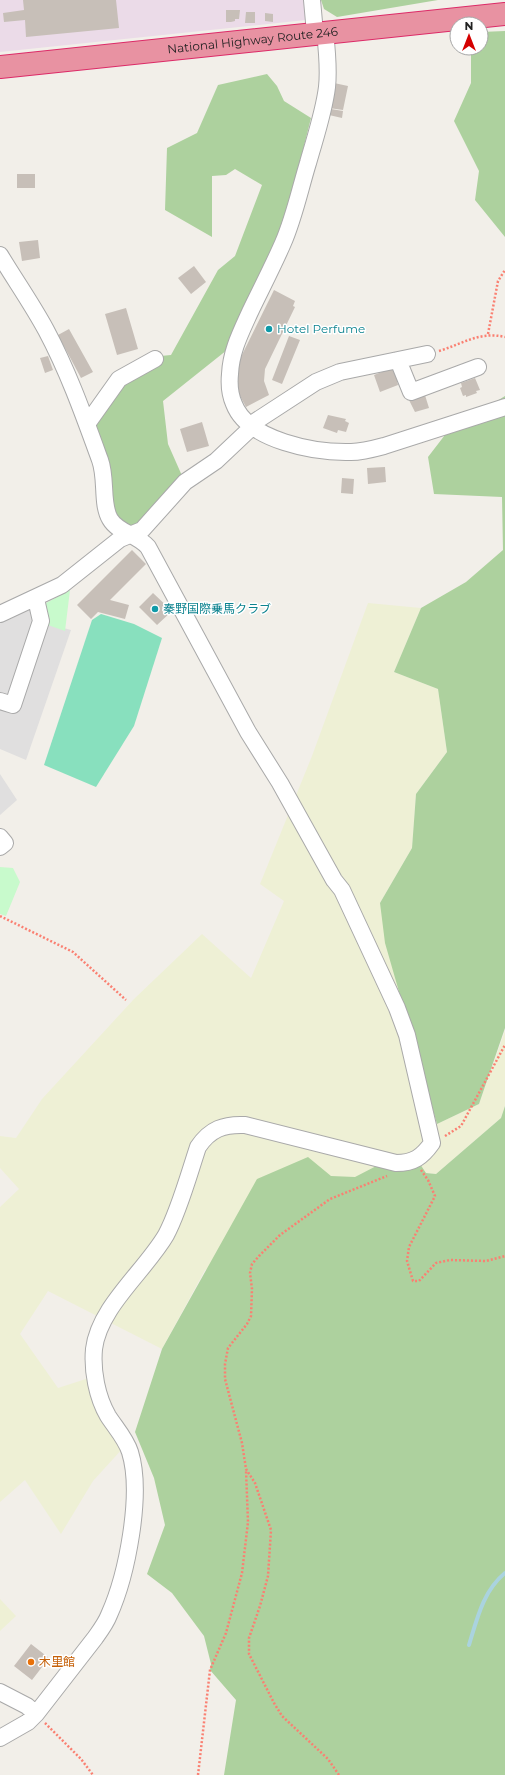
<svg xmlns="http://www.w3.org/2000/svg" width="505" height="1775" viewBox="0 0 505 1775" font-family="Montserrat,'Noto Sans JP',sans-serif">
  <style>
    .residential { fill: #e0dfdf }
    .industrial { fill: #ebdbe8 }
    .farmland { fill: #eef0d5 }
    .forest { fill: #add19e }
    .park { fill: #c8facc }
    .pitch { fill: #88e0be }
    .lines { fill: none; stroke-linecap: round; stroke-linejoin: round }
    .stream { stroke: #aad3df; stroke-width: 4 }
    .building { fill: #c7bfb8 }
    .minor-casing { stroke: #a9a9a9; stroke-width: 18 }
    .highway-casing { stroke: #dc2a67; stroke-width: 24 }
    .path { stroke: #fa8072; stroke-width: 2.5; stroke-dasharray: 2 2; stroke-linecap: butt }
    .minor { stroke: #fff; stroke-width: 16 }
    .highway { stroke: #e892a2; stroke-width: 22 }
    .culture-dot { fill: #0f9aa8; stroke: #fff; stroke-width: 1.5 }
    .food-dot { fill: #e8710a; stroke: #fff; stroke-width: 1.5 }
    .labels { text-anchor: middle; stroke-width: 3; stroke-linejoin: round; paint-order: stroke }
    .street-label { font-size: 12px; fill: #222; stroke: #fff }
    .culture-label { font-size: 12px; fill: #0d838f; stroke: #fff; text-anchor: start }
    .food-label { font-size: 12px; fill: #c56008; stroke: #fff; text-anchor: start }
  </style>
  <rect width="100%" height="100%" fill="#f2efe9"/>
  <!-- residential -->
  <path class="residential" d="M28,607L33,609L45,623L71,630L26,760L0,749V618Z
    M0,774L17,800L0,815Z"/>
  <!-- industrial -->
  <path class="industrial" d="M0,0H307L306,20L0,52Z"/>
  <!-- farmland -->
  <path class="farmland" d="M368,603L421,608L394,672L438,689L447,752L416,794L412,848L380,903L437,1124L479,1104L505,1031V1106L501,1118L436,1174L426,1173L205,1270L162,1349L48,1291L20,1334L58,1388L89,1378L124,1447L93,1481L61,1534L25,1480L0,1502V1207L19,1189L0,1168V1136L16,1138L42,1099L134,999L202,934L251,978L284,901L260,884L312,756Z
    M0,1599L16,1616L0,1631Z"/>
  <!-- forest -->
  <path class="forest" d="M321,0H438L337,17L324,9Z
    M505,31V237L475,200L479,171L454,121L471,83V54L466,48H481V32Z
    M267,74L277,86L284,101L311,118L287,214L227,350L163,401L168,444L183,478L134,526L121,524L115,516L93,425L118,376L150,357L171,355L218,270L235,256L262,185L235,169L226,175L212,176V237L165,210L167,148L197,133L218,85Z
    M505,396V1028L479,1104L437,1124L385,943L380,903L412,848L416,794L447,752L438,689L394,672L421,608L466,582L503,550L502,497L434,494L428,457L448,431Z
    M505,1106V1775H224L236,1700L210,1670L211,1664L204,1636L172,1593L147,1574L165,1525L154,1478L135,1432L162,1349L257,1179L308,1157L331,1176L355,1177L386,1161L416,1158L426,1173L436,1174L501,1118Z"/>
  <!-- park -->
  <path class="park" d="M70,590L65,631L45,624L46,603Z
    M0,867L13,868L20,882L6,916L0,914Z"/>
  <!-- pitch -->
  <path class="pitch" d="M101,614L134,624L162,638L134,726L96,787L44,765L92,620Z"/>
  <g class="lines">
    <!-- stream -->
    <path class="stream" d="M469,1645C477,1619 483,1591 505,1573"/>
  </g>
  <!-- building -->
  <path class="building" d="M23,0H116L119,28L26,37L25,20L4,22L3,13L24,10Z
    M226,10H240L239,19H235V21L231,22H226Z
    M246,12H255V23H245Z
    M265,13L273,14V22L265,21Z
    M334,83L348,86L343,110L329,108Z
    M331,109L343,111L342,118L329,115Z
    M17,174H35V188H17Z
    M38,240L40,258L22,261L19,242Z
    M194,266L206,282L191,294L178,278Z
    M274,290L295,301L293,306L295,307L265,369L264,381L269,395L246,407L239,394L237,383L239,361Z
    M126,308L138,349L117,355L105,314Z
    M69,329L93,372L81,378L58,335Z
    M289,336L300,340L282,384L272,380Z
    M48,356L53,370L45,373L40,358Z
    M392,368L393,371L395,370L398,385L380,392L374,375Z
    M475,378L480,390L476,391L477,393L466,397V395L463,396L460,388L462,387L461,383Z
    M424,392L429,408L415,412L408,398Z
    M328,415L346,419L345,421L349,423L346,432L338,430L337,433L323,428Z
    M202,422L209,446L187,452L180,429Z
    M385,467L386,482L368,484L367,468Z
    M342,478L354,479L353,494L341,493Z
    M132,550L146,564L110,600L129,605L125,619L98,612L91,619L77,605Z
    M153,593L172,611L157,625L139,607Z
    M31,1644L49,1658L32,1680L14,1666Z"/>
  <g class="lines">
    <!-- minor casing -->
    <g class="minor-casing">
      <path id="minor" d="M312,0L315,33
        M325,32C327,50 329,69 327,87C324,112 315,138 308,163C300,189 294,218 283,243C273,266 261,289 250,312C241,332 231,351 230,374C229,384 230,395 234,404C248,441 316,453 351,452C362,452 373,449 384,446L505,407
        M0,255C15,280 32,304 46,330C68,371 84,416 100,460C107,479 101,504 110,519C118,533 137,534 148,547L248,732L280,783L334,880L342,890L397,1008L407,1035L432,1143C422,1157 414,1163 396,1163L245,1125C224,1124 210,1129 198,1147C189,1174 179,1211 166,1235C145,1271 99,1307 94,1349C92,1371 97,1397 108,1416C115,1427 126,1439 130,1452C143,1494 127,1575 109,1615C106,1623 100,1631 95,1638L36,1714L28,1722L0,1738
        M398,360L411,392L478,367
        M87,424L119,379L155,359
        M250,425L316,382L340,372L427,354
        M0,614L62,585L120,539L142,530L185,482L216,461L252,427
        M0,701L13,705L41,621L36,599
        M0,837L5,843L0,847
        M0,1692L27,1706L36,1714"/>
    </g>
    <!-- highway casing -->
    <g class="highway-casing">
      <g id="highway">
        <path id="s1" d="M0,67L505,14"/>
      </g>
    </g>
    <!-- path -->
    <path class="path" d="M488,334L498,281L505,270
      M439,351C462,344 480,331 505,337
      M0,916L73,952L126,1000
      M445,1136L461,1126L505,1045
      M421,1170L428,1180L435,1196L409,1247L407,1261L413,1281H419L436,1263L450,1260L486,1261L505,1256
      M45,1723L81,1759L93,1775
      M198,1775L210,1670L226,1633L242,1573L248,1522L246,1470
      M339,1775L328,1759L282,1716L274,1703L249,1654V1638L260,1606L268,1576L271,1530L255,1483L246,1469L242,1443L225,1379V1364L228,1348L247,1324L251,1316L252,1289L250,1273L252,1264L259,1256L280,1235L330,1199L387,1176"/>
    <!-- minor -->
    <use href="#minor" class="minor"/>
    <!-- highway -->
    <use href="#highway" class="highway"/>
  </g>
  <!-- markers -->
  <g class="culture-dot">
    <circle cx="269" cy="329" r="4"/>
    <circle cx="155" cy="609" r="4"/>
  </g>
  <circle class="food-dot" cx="31" cy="1662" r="4"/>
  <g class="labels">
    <!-- street labels -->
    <g class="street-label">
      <text dy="4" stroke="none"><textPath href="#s1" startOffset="254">National Highway Route 246</textPath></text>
    </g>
    <!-- culture labels -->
    <g class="culture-label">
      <text x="277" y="333">Hotel Perfume</text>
      <text x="163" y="613">秦野国際乗馬クラブ</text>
    </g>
    <!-- food labels -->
    <g class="food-label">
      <text x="39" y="1666">木里館</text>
    </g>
  </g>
  <!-- north arrow -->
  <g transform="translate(469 36)"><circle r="19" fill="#ffffff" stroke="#a7a7a7"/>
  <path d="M0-3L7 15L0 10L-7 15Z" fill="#d40000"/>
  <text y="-6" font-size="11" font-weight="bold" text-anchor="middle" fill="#222222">N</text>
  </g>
</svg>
